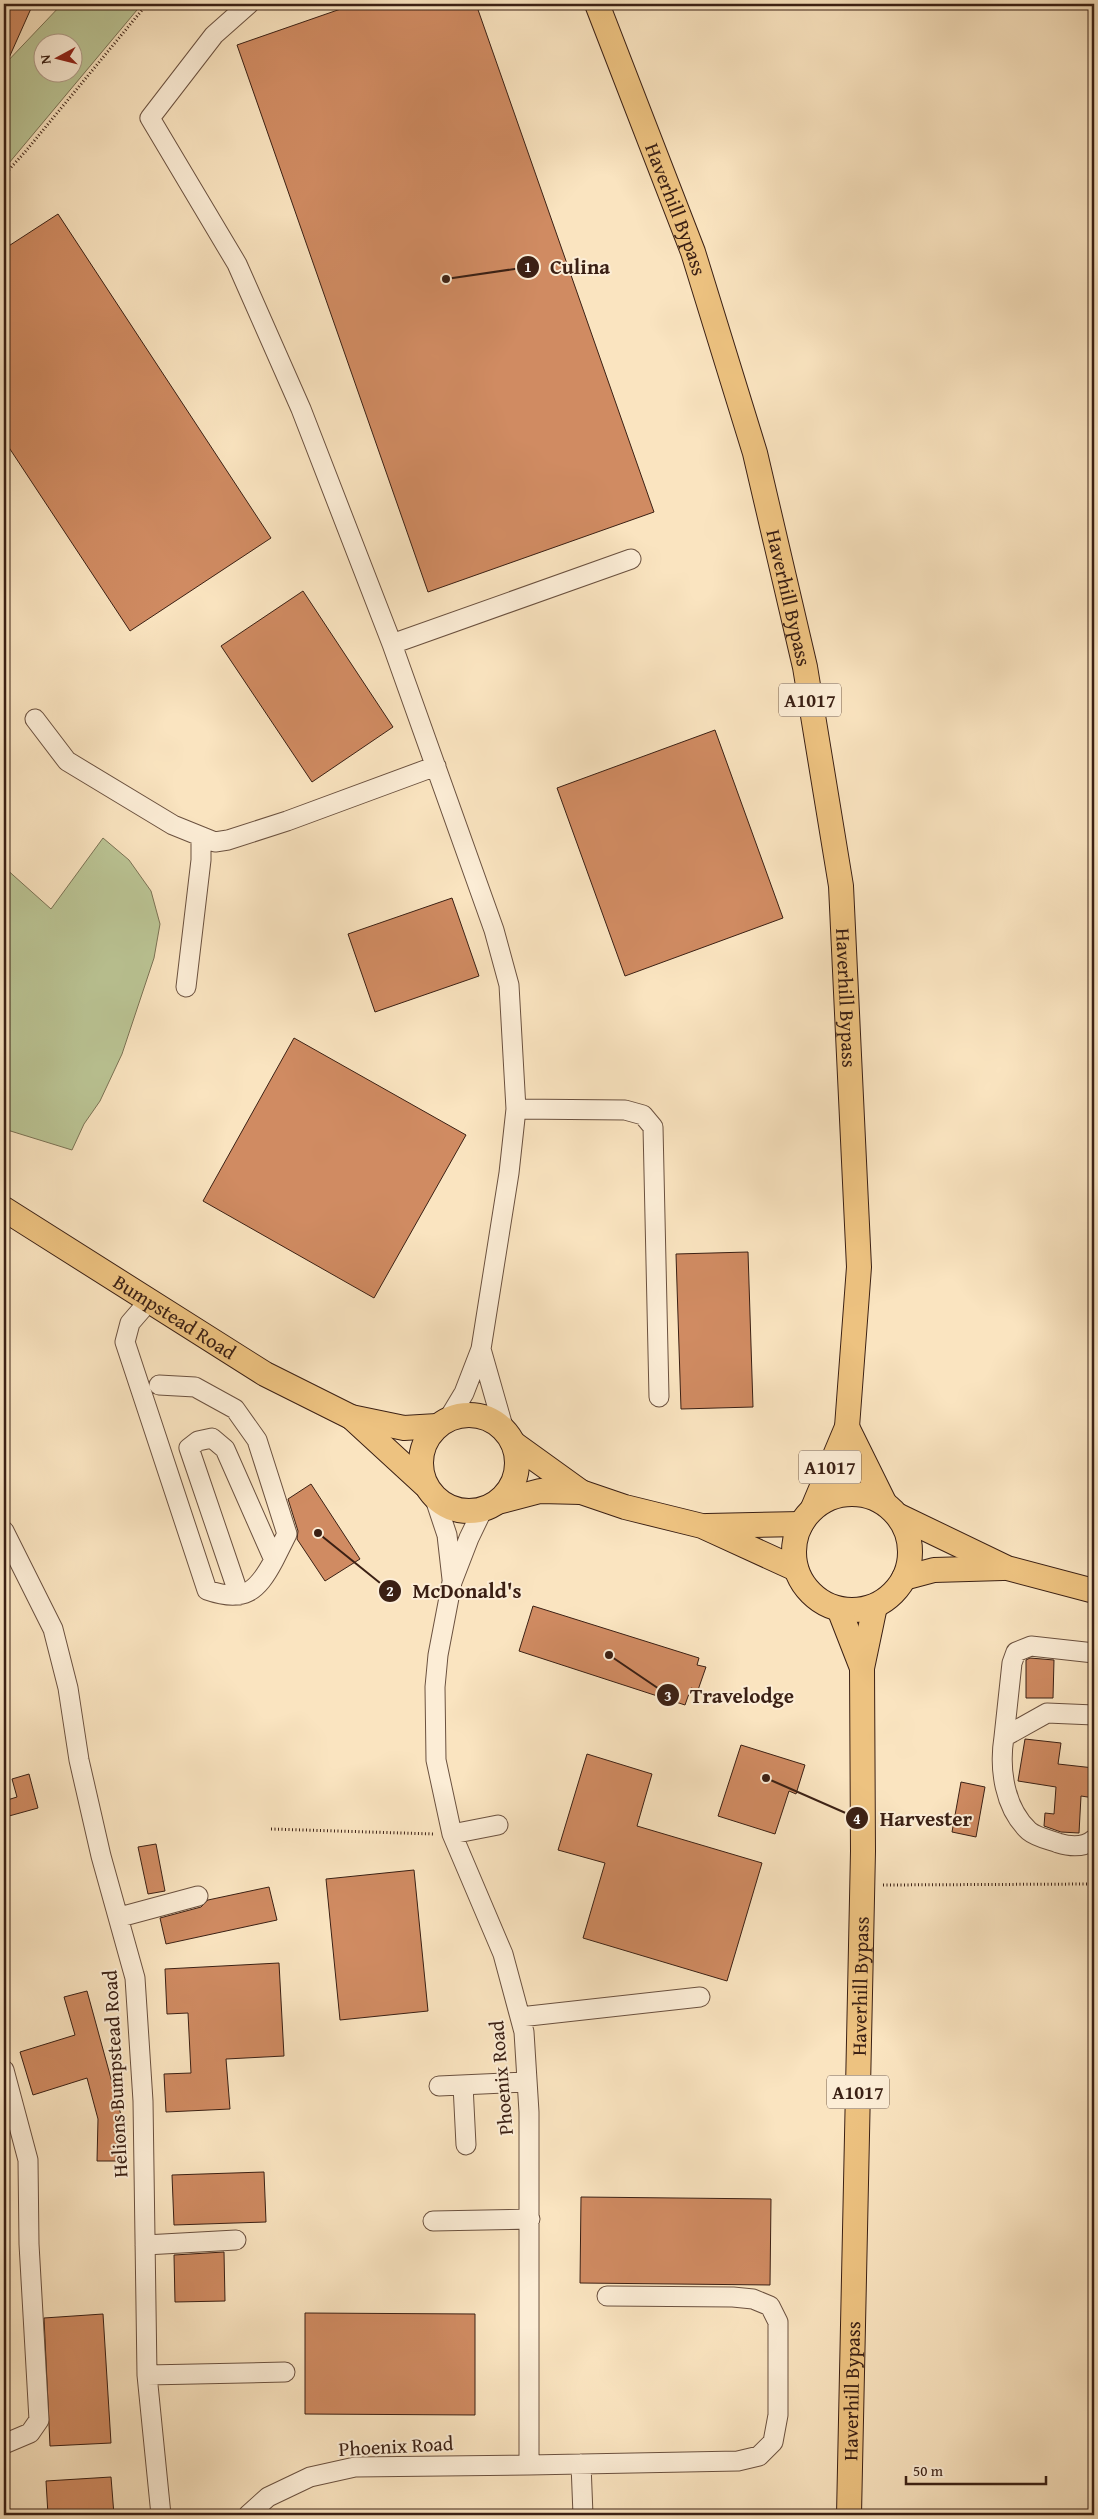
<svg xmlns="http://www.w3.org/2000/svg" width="1098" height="2519" viewBox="0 0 1098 2519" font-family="'Gentium Book Plus',serif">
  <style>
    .green { fill: #bbc595; stroke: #7b7254; fill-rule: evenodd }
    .building { fill: #d08b62; stroke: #3b2014 }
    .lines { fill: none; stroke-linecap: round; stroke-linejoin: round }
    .minor-casing { stroke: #6b513f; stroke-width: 21 }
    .major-casing { stroke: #3b2014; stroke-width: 26 }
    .path { stroke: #3b2014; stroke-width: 3; stroke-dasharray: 1 2.5; stroke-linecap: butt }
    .minor { stroke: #fcedd6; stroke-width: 19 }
    .major { stroke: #edc280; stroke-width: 24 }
    .labels { text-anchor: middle; stroke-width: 4; stroke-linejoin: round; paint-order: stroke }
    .shield { fill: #fcedd6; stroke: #755e4e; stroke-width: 1 }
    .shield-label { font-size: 19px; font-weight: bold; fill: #3b2014 }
    .street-label { font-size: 20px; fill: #3b2014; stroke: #fcedd6 }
    .leader { fill: none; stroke: #3b2014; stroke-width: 2 }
    .callout-dot { fill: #3b2014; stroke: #fcedd6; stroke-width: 2 }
    .mark-label { font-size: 15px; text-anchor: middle; font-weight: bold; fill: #fff }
    .callout-label { font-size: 21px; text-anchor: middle; font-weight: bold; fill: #3b2014; stroke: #fcedd6; stroke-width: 4; stroke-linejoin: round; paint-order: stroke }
  </style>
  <rect width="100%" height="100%" fill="#fae4c0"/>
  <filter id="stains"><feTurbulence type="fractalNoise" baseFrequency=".004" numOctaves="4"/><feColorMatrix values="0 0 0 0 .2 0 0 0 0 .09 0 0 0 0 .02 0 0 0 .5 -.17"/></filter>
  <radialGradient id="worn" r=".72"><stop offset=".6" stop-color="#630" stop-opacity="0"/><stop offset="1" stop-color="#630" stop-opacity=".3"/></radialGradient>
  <!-- green -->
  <path class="green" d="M62,4H142L4,169V65ZM42,42H72V72H42Z
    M103,838L129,860L151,891L160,924L154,958L122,1054L100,1101L84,1124L72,1150L4,1129V867L51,909Z"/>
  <!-- building -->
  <path class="building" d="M4,4H33L4,69Z
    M355,4H476L654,512L428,592L237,45Z
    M58,214L271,538L130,631L4,440V249Z
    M303,591L393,727L312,782L221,646Z
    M715,730L783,918L625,976L557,788Z
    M452,898L479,976L375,1012L348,934Z
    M294,1038L466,1135L374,1298L203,1201Z
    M748,1252L753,1407L681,1409L676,1254Z
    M311,1484L360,1559L325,1581L297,1539L298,1531L288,1499Z
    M533,1606L699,1658L697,1665L706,1667L698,1690L691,1688L685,1705L519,1651Z
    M1030,1658L1054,1660L1053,1698H1026V1660Z
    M1025,1739L1061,1743L1058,1764L1094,1768V1798L1081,1796L1079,1833L1061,1832L1044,1826L1045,1813L1054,1814L1056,1787L1018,1781Z
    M741,1745L805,1765L796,1794L789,1791L775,1834L718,1816Z
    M587,1754L652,1774L637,1826L762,1863L727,1981L583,1938L605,1863L558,1850Z
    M29,1774L38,1808L9,1816L4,1801L17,1797L12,1779Z
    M961,1782L985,1787L976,1837L952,1832Z
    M156,1844L165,1891L148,1894L138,1847Z
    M414,1870L428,2011L340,2020L326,1879Z
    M269,1887L277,1920L166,1944L160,1918L201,1907L208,1900Z
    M279,1963L284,2056L226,2059L230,2109L166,2112L164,2074L191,2073L188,2013L167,2014L165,1969Z
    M87,1991L121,2115L120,2161H97L98,2119L87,2078L33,2095L20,2052L75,2035L64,1997Z
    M264,2172L266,2222L174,2225L172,2175Z
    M581,2197L771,2199L770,2285L580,2283Z
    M224,2252L225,2301L175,2302L174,2255Z
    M305,2313L475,2314V2415L305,2414Z
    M103,2314L111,2443L50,2446L44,2318Z
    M111,2477L114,2515H48L46,2481Z"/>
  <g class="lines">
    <!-- minor casing -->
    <g class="minor-casing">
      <path id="minor" d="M249,4L214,35L150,118L237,264L301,409L392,644L494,930L509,985L516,1109L509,1173L481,1349L464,1393L449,1418
        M392,644L631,559
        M35,719L67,761L173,825L215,842L228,840L287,821L436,766
        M186,987L201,860V838
        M516,1109L625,1110L643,1115L653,1127L659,1397
        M149,1301L130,1323L125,1342L207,1590C244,1603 257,1592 274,1560L225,1449L212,1438L198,1441L189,1448L239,1595
        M481,1349L504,1430
        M159,1385L195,1387L235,1409L257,1440L287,1534L274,1560
        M435,1499L447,1535L452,1579
        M4,1531L53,1629L68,1688L79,1760L101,1856L135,1978L143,2101L147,2375L161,2515
        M1094,1715L1047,1713L1004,1737C999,1768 1004,1808 1029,1831C1036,1837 1050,1840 1058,1843C1071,1847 1084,1848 1094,1839
        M1004,1737L1012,1663L1016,1652L1031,1646L1094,1653
        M452,1834L498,1825
        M120,1917L198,1896
        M520,2017L700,1997
        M4,2070L28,2160L29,2244L39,2420L30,2433L4,2444
        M463,2085L466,2145
        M439,2086L527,2082
        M433,2221L530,2219
        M145,2245L236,2240
        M147,2375L285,2372
        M581,2464L583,2515
        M529,2465L738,2461L759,2456L773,2442L778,2415V2322L770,2306L753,2299L733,2297L607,2296
        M248,2515L268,2497L310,2477L355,2467L529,2465V2112L524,2032L503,1954L452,1834L436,1760L435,1687L438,1655L452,1582L469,1538L483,1509"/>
    </g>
    <!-- major casing -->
    <g class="major-casing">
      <g id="major">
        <path id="s1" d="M597,4L693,252L755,453L805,667L841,886L859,1267L847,1427L813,1508"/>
        <path id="s2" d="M4,1209L265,1374L351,1417L404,1428L437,1426"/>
        <circle cx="469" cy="1463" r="48"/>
        <path d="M351,1417L425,1485"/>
        <path d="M847,1427L884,1502"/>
        <path d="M513,1443L581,1492L625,1507L702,1526L796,1569"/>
        <circle cx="852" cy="1552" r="58"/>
        <path d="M498,1502L540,1491L581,1492"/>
        <path d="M899,1516L1007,1568L1094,1591"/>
        <path d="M707,1526L801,1524"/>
        <path d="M904,1578L934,1570L1003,1568"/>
        <path d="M839,1609L862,1668"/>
        <path id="s3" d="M849,2515L863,1851L862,1668L875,1606"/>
      </g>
    </g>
    <!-- path -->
    <path class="path" d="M4,175L25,152L147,4
      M271,1829L434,1834
      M883,1885L1094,1884"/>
    <!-- minor -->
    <use href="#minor" class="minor"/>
    <!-- major -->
    <use href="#major" class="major"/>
  </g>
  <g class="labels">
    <!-- shield labels -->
    <g class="shield">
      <rect x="779" y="683.5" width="62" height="33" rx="4"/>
      <rect x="799" y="1450.5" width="62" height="33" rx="4"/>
      <rect x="827" y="2075.5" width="62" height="33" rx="4"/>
    </g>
    <g class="shield-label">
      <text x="810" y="707">A1017</text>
      <text x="830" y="1474">A1017</text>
      <text x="858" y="2099">A1017</text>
    </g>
    <!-- street labels -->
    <g class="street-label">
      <text dy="7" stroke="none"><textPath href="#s1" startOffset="220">Haverhill Bypass</textPath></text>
      <text dy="7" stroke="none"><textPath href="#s1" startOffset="625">Haverhill Bypass</textPath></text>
      <text dy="7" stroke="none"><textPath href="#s1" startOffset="1030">Haverhill Bypass</textPath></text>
      <text dy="7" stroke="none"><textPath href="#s2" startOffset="202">Bumpstead Road</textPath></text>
      <text dy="7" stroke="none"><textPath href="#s3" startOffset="529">Haverhill Bypass</textPath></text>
      <text transform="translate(115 2074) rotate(-93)" y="7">Helions Bumpstead Road</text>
      <text transform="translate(501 2078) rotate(-95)" y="7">Phoenix Road</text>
      <text dy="7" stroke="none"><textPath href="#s3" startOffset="124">Haverhill Bypass</textPath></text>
      <text transform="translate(396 2446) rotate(-3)" y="7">Phoenix Road</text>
    </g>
  </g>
  <!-- callouts -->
  <path class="leader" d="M446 279L528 267M318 1533L390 1591M609 1655L668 1695M766 1778L857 1818"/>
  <g class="callout-dot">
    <circle cx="446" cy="279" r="5"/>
    <circle cx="318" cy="1533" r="5"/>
    <circle cx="609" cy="1655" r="5"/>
    <circle cx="766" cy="1778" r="5"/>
    <circle cx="528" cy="267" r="12"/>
    <circle cx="390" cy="1591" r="12"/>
    <circle cx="668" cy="1695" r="12"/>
    <circle cx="857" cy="1818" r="12"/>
  </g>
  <g class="mark-label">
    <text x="528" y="272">1</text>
    <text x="390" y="1596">2</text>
    <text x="668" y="1701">3</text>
    <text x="857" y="1824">4</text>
  </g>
  <g class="callout-label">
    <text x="580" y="274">Culina</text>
    <text x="467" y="1598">McDonald's</text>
    <text x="742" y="1703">Travelodge</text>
    <text x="926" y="1826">Harvester</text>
  </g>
  <!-- margin -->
  <rect width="1098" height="2519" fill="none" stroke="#fae4c0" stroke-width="20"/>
  <rect x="5" y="5" width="1088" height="2509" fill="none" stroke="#3b2014" stroke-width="2.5"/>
  <rect x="10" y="10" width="1078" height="2499" fill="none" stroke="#3b2014"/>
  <!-- north arrow -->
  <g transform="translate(58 58) rotate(263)"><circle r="24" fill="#fcedd6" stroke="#af9b88"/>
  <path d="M0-4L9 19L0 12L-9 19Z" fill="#8f2418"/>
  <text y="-8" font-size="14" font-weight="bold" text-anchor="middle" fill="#3b2014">N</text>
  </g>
  <!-- scale -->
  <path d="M906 2476v8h140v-8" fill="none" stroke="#3b2014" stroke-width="2.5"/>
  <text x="913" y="2476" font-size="15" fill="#3b2014" stroke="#fcedd6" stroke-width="4" paint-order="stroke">50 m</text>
  <rect width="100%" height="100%" filter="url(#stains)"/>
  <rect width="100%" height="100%" fill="url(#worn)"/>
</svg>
